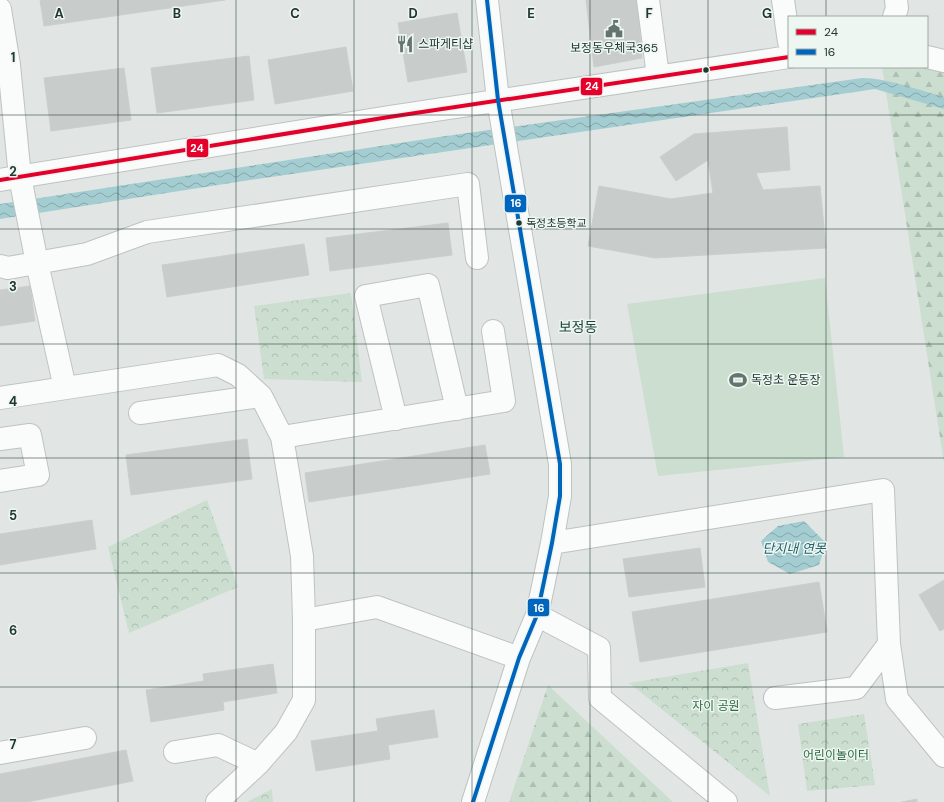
<svg xmlns="http://www.w3.org/2000/svg" width="944" height="802" viewBox="0 0 944 802" font-family="'DM Sans','Noto Sans KR',sans-serif">
  <style>
    .forest { fill: url(#forest-firs) }
    .park { fill: url(#park-crowns) }
    .pitch { fill: #cbded0 }
    .water { fill: url(#water-waves) }
    .building { fill: #c8cdcb; stroke: #cacfcd }
    .lines { fill: none; stroke-linecap: round; stroke-linejoin: round }
    .minor-casing { stroke: #bec3c1; stroke-width: 24 }
    .minor { stroke: #fafbfb; stroke-width: 22 }
    .bus-1-casing { stroke: #eef6f2; stroke-width: 7 }
    .bus-2-casing { stroke: #eef6f2; stroke-width: 7 }
    .bus-1 { stroke: #e4002b; stroke-width: 4 }
    .bus-2 { stroke: #0065bd; stroke-width: 4 }
    .grid { fill: none; stroke: #213730; stroke-width: 1; stroke-opacity: 0.55 }
    .bus-dot { fill: #213730; stroke: #eef6f2; stroke-width: 1.5 }
    .labels { text-anchor: middle; stroke-width: 3; stroke-linejoin: round; paint-order: stroke }
    .bus-label { font-size: 11px; fill: #213730; stroke: #eef6f2; text-anchor: start }
    .poi-label { font-size: 12px; fill: #213730; stroke: #eef6f2; text-anchor: start }
    .park-label { font-size: 12px; fill: #2f6a44; stroke: #eef6f2 }
    .water-label { font-size: 13px; font-style: italic; fill: #21636d; stroke: #eef6f2 }
    .quarter-label { font-size: 14px; fill: #1f473c; stroke: #eef6f2 }
    .grid-label { font-size: 13px; text-anchor: middle; font-weight: bold; fill: #213730; stroke: #eef6f2; stroke-width: 3; stroke-linejoin: round; paint-order: stroke }
    .line-badge { stroke: #eef6f2; stroke-width: 1.5 }
    .badge-label { font-size: 11px; text-anchor: middle; font-weight: bold; fill: #fff }
  </style>
  <defs>
    <pattern id="forest-firs" width="22" height="20" patternUnits="userSpaceOnUse"><rect width="22" height="20" fill="#cbded0"/><path d="M5 1l3.5 6h-7zM16 11l3.5 6h-7z" fill="#aebfb3"/></pattern>
    <pattern id="park-crowns" width="20" height="18" patternUnits="userSpaceOnUse"><rect width="20" height="18" fill="#cbded0"/><path d="M2 6a3 3 0 1 1 6 0M12 15a3 3 0 1 1 6 0" fill="none" stroke="#aebfb3"/></pattern>
    <pattern id="water-waves" width="16" height="10" patternUnits="userSpaceOnUse"><rect width="16" height="10" fill="#a4cdd2"/><path d="M0 5q4-4 8 0t8 0" fill="none" stroke="#85a7ab"/></pattern>
  </defs>
  <rect width="100%" height="100%" fill="#e1e6e4"/>
  <!-- forest -->
  <path class="forest" d="M882,67H919L944,72V463Z
    M548,685L673,802H509Z"/>
  <!-- park -->
  <path class="park" d="M351,293L362,382L264,379L254,306Z
    M207,500L238,587L129,633L108,547Z
    M748,663L770,796L629,683Z
    M864,714L875,785L807,791L798,724Z
    M272,789L273,802H247Z"/>
  <!-- pitch -->
  <path class="pitch" d="M825,278L844,457L658,476L627,304Z"/>
  <!-- water -->
  <path class="water" d="M862,78C888,78 918,90 944,97V109L875,89L862,91L250,180L0,219V204L439,137Z
    M804,521L826,543L819,565L790,574L768,562L761,541L778,526Z"/>
  <!-- building -->
  <path class="building" d="M40,0H225L44,26Z
    M586,0H637L642,58L594,67Z
    M457,13L467,72L408,82L398,23Z
    M346,47L353,91L275,104L268,60Z
    M249,56L254,100L157,113L151,68Z
    M124,68L131,120L51,131L44,78Z
    M787,127L790,170L756,173L763,190L820,186L826,248L655,258L588,246L599,186L671,199L713,193L708,160L676,181L660,157L694,134Z
    M448,223L452,255L330,271L326,238Z
    M304,244L309,275L167,297L162,265Z
    M30,286L35,321L0,326V290Z
    M247,439L252,479L131,495L126,455Z
    M485,445L490,474L309,502L305,473Z
    M92,520L96,549L0,565V534Z
    M700,548L705,587L629,597L623,559Z
    M944,580V629L940,631L919,595Z
    M819,582L827,632L640,662L632,612Z
    M273,664L277,693L223,702L224,710L151,722L146,690L204,681L203,674Z
    M434,710L438,737L388,745L390,759L316,771L311,741L378,731L376,719Z
    M126,750L133,781L27,802H0V774Z
    M917,799V802H902Z"/>
  <g class="lines">
    <!-- minor casing -->
    <g class="minor-casing">
      <path id="minor" d="M648,0L658,76
        M783,0L789,42
        M0,9L9,65L20,177L37,263L65,388
        M894,17L897,8L896,0
        M927,57L944,61
        M0,180L389,117L789,57
        M0,266L8,268L87,254L147,232L468,184L477,258
        M0,398L218,365L238,375L261,396L282,437L302,556L304,620V700L286,732L258,764L217,802
        M140,413L261,396
        M396,419L366,296L428,285L457,409
        M282,437L504,401L493,331
        M0,439L30,435L38,475L0,481
        M552,543L883,490L889,644L897,699L944,756
        M537,615L599,648L600,698L726,802
        M304,620L377,607L519,658
        M775,698L856,688L889,644
        M175,752L218,745L258,764
        M0,753L85,738
        M473,802L519,658L537,615L552,543L560,496V464L498,100L487,0"/>
    </g>
    <!-- minor -->
    <use href="#minor" class="minor"/>
    <!-- bus-1 casing -->
    <g class="bus-1-casing">
      <path id="bus-1" d="M0,180L389,117L789,57"/>
    </g>
    <!-- bus-2 casing -->
    <g class="bus-2-casing">
      <path id="bus-2" d="M473,802L519,658L537,615L552,543L560,496V464L498,100L487,0"/>
    </g>
    <!-- bus-1 -->
    <use href="#bus-1" class="bus-1"/>
    <!-- bus-2 -->
    <use href="#bus-2" class="bus-2"/>
  </g>
  <!-- grid -->
  <path class="grid" d="M118,0V802M236,0V802M354,0V802M472,0V802M590,0V802M708,0V802M826,0V17M826,67V802M0,115H944M0,229H944M0,344H944M0,458H944M0,573H944M0,687H944"/>
  <!-- icons -->
  <defs>
    <g id="civic-bare" transform="scale(1.38)"><path d="M-.6-6.5H3V-4.5H.6V-3L4-1V1h2V6H-6V1h2V-1L-.6-3ZM-1.2 2.5V6h2.4V2.5Z" fill="#64746f" stroke="#eef6f2" stroke-width="2.5" paint-order="stroke"/></g>
    <g id="restaurant-bare" transform="scale(1.38)"><path d="M-5-6h1v4h1v-4h1v4h1v-4h1v5L-1.5 .5V6h-2V.5L-5-1ZM5-6V6H3V1.5H1.5Q1.5-4 5-6Z" fill="#64746f" stroke="#eef6f2" stroke-width="2.5" paint-order="stroke"/></g>
    <g id="stadium-bare" transform="scale(1.38)"><path d="M0-5a6.5 5 0 1 0 0 10a6.5 5 0 1 0 0-10ZM-3.5-1.8h7v3.6h-7Z" fill="#64746f" stroke="#eef6f2" stroke-width="2.5" paint-order="stroke"/></g>
  </defs>
  <g fill-rule="evenodd">
    <use href="#civic-bare" x="614" y="29"/>
    <use href="#restaurant-bare" x="405" y="44"/>
    <use href="#stadium-bare" x="738" y="380"/>
  </g>
  <!-- markers -->
  <g class="bus-dot">
    <circle cx="706" cy="70" r="3.5"/>
    <circle cx="519" cy="223" r="3.5"/>
  </g>
  <g class="labels">
    <!-- bus labels -->
    <g class="bus-label">
      <text x="526" y="227">독정초등학교</text>
    </g>
    <!-- poi labels -->
    <g class="poi-label">
      <text x="418" y="48">스파게티샵</text>
      <text x="614" y="52" text-anchor="middle">보정동우체국365</text>
      <text x="751" y="384">독정초 운동장</text>
    </g>
    <!-- park labels -->
    <g class="park-label">
      <text x="716" y="710">자이 공원</text>
      <text x="836" y="759">어린이놀이터</text>
    </g>
    <!-- water labels -->
    <g class="water-label">
      <text x="794" y="553">단지내 연못</text>
    </g>
    <!-- quarter labels -->
    <g class="quarter-label">
      <text x="578" y="332">보정동</text>
    </g>
  </g>
  <g class="grid-label">
    <text x="59" y="18">A</text>
    <text x="177" y="18">B</text>
    <text x="295" y="18">C</text>
    <text x="413" y="18">D</text>
    <text x="531" y="18">E</text>
    <text x="649" y="18">F</text>
    <text x="767" y="18">G</text>
    <text x="13" y="62">1</text>
    <text x="13" y="176">2</text>
    <text x="13" y="291">3</text>
    <text x="13" y="406">4</text>
    <text x="13" y="520">5</text>
    <text x="13" y="635">6</text>
    <text x="13" y="749">7</text>
  </g>
  <g class="line-badge">
    <rect x="580" y="77" width="23" height="19" rx="4" fill="#e4002b"/>
    <rect x="186" y="138" width="23" height="20" rx="4" fill="#e4002b"/>
    <rect x="504" y="194" width="23" height="19" rx="4" fill="#0065bd"/>
    <rect x="527" y="598" width="23" height="19" rx="4" fill="#0065bd"/>
  </g>
  <g class="badge-label">
    <text x="592" y="90">24</text>
    <text x="197" y="152">24</text>
    <text x="516" y="207">16</text>
    <text x="539" y="612">16</text>
  </g>
  <!-- legend -->
  <rect x="788" y="16" width="140" height="52" fill="#eef6f2" stroke="#9caaa4"/>
  <rect x="796" y="29" width="20" height="6" fill="#e4002b" stroke="#9caaa4"/>
  <text x="824" y="36" font-size="12" fill="#213730">24</text>
  <rect x="796" y="49" width="20" height="6" fill="#0065bd" stroke="#9caaa4"/>
  <text x="824" y="56" font-size="12" fill="#213730">16</text>
</svg>
